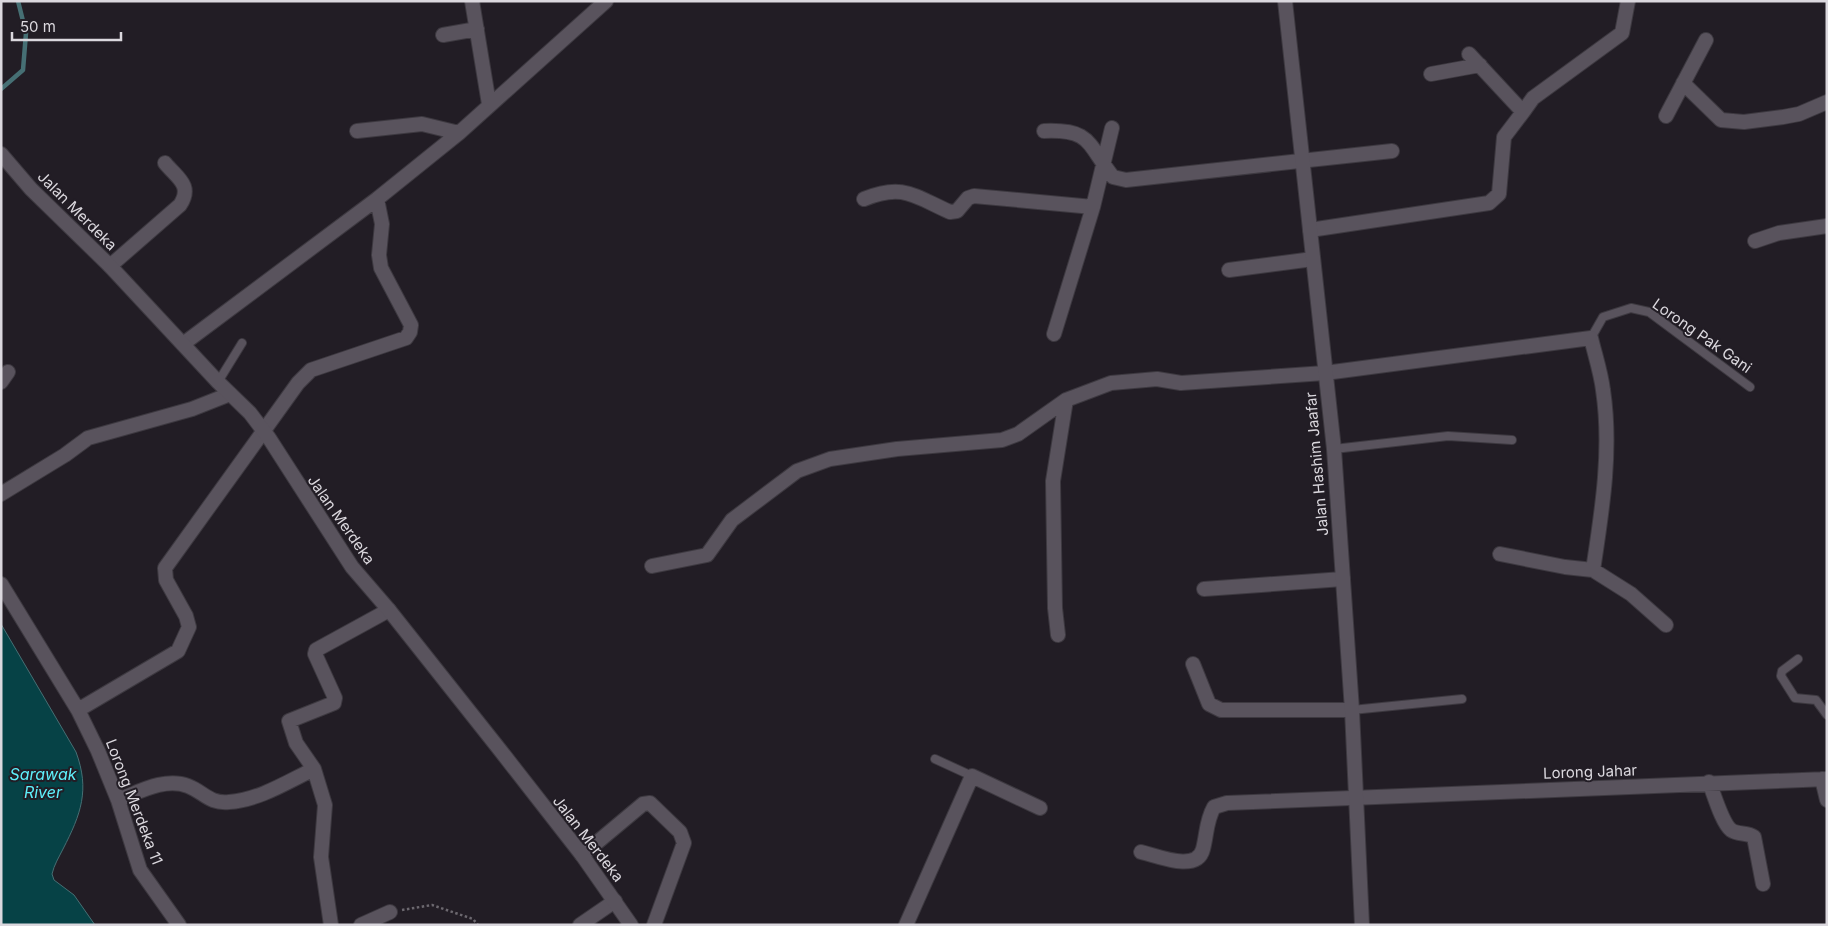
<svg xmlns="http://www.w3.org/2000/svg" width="1828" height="926" viewBox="0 0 1828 926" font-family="Inter,sans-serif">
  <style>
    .water { fill: #064246; stroke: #466f74 }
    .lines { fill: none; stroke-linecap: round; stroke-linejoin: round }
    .stream { stroke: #466f74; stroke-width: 4.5 }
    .service-casing { stroke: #3d3940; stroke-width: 10 }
    .minor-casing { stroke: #3d3940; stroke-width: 16 }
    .tertiary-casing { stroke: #3d3940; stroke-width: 16 }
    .path { stroke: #6c686f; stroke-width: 2.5; stroke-dasharray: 2.5 2.5; stroke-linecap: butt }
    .service { stroke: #59535d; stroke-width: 8 }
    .minor { stroke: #59535d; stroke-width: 14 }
    .tertiary { stroke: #59535d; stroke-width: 14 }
    .labels { text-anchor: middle; stroke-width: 4; stroke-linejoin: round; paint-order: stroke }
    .street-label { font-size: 15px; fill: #dbd8de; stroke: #221d25 }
    .water-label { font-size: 16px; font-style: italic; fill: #5ef0fb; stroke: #221d25 }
  </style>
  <rect width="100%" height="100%" fill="#221d25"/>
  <!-- water -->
  <path class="water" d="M1,624L76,752C90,790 81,814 63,849C59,857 54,865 52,874L54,880L74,895L95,925H1Z"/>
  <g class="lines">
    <!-- stream -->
    <path class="stream" d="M1,89L23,70L26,33L18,1"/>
    <!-- service casing -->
    <g class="service-casing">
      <path id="service" d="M1591,338L1603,317L1631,308L1649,312L1750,387
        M218,382L242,343
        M1334,449L1448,436L1512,440
        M1798,659L1782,671L1781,676L1795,698L1816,700L1827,715
        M1352,710L1462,699
        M935,759L972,776"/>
    </g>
    <!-- minor casing -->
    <g class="minor-casing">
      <path id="minor" d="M472,1L489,104
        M443,35L477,29
        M1469,54L1523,112
        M1431,74L1480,65
        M1683,83L1721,120L1744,122L1783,117L1799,114L1827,102
        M1666,116L1706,40
        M357,131L422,124L459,133
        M1044,131C1092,129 1087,144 1113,177L1126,180L1392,151
        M864,199C903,183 914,196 950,212L957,211L968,198L974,196L1093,207
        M1310,230L1489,203L1499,194L1504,137L1523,112L1533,98L1622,33L1628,1
        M1755,241L1779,233L1827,226
        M110,266L180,205C193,185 177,178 165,163
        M1229,270L1313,259
        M1054,334L1093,207L1112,128
        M183,344L377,199L459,133L606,1
        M1,382L8,372
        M1,494L65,455L88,438L192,409L230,394
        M1500,554L1565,567L1593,570L1631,594L1666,625
        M652,566L707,555L732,520L797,471L830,459L897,449L1002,440L1018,434L1066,400L1111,383L1157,379L1181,383L1325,373L1591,338C1595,355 1601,373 1603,390C1612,450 1602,511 1593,570
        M1,584L78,710L98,751L118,800L140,870L179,925
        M1204,589L1343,579
        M1058,635L1055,608L1053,481L1066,400
        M1193,664L1209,704L1221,710H1352
        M78,710L178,651L189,627L186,616L166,580L165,568L298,383L311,370L406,338L410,332L411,325L381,268L379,255L382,224L377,199
        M1822,779L1827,800
        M1709,782C1714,794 1722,823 1731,830C1738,835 1747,832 1754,837L1763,884
        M118,800C139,792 165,777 188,786C204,792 209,804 229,802C259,800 287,782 314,769
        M1141,852C1158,856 1197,873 1203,849C1207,834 1206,821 1214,807L1227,803L1827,779
        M582,855L643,804L650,803L680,832L684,843L654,925
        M331,925L321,857L325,805L314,769L296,743L289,721L334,703L335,698L315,654L316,650L389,610
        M361,925L390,912
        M580,925L615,901
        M906,925L972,776L1040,808"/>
    </g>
    <!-- tertiary casing -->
    <g class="tertiary-casing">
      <path id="tertiary" d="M1285,1L1334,449L1352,710L1362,925
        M1,154L31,189L110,266L218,382L250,413L269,438L352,567L389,610L500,750L582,855L631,925"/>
    </g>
    <!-- path -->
    <path class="path" d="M402,910L432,905L473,919L478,925"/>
    <!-- service -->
    <use href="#service" class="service"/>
    <!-- minor -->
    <use href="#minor" class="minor"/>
    <!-- tertiary -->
    <use href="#tertiary" class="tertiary"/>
  </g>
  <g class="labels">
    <!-- street labels -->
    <g class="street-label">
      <text transform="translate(77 211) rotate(45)" y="5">Jalan Merdeka</text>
      <text transform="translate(1702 336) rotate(35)" y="5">Lorong Pak Gani</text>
      <text transform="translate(1317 464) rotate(-95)" y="5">Jalan Hashim Jaafar</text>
      <text transform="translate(341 520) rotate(55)" y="5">Jalan Merdeka</text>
      <text transform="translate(1590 772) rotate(-2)" y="5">Lorong Jahar</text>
      <text transform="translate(134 802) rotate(69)" y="5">Lorong Merdeka 11</text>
      <text transform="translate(588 839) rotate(52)" y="5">Jalan Merdeka</text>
    </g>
    <!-- water labels -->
    <g class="water-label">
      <text x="43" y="780">Sarawak<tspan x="43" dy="18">River</tspan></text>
    </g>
  </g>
  <!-- border -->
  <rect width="1828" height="926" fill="none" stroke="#dbd8de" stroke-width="5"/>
  <!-- scale -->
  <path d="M12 32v8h109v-8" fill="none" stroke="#dbd8de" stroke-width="2.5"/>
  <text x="20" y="32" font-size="15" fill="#dbd8de" stroke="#221d25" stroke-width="4" paint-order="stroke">50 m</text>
</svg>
